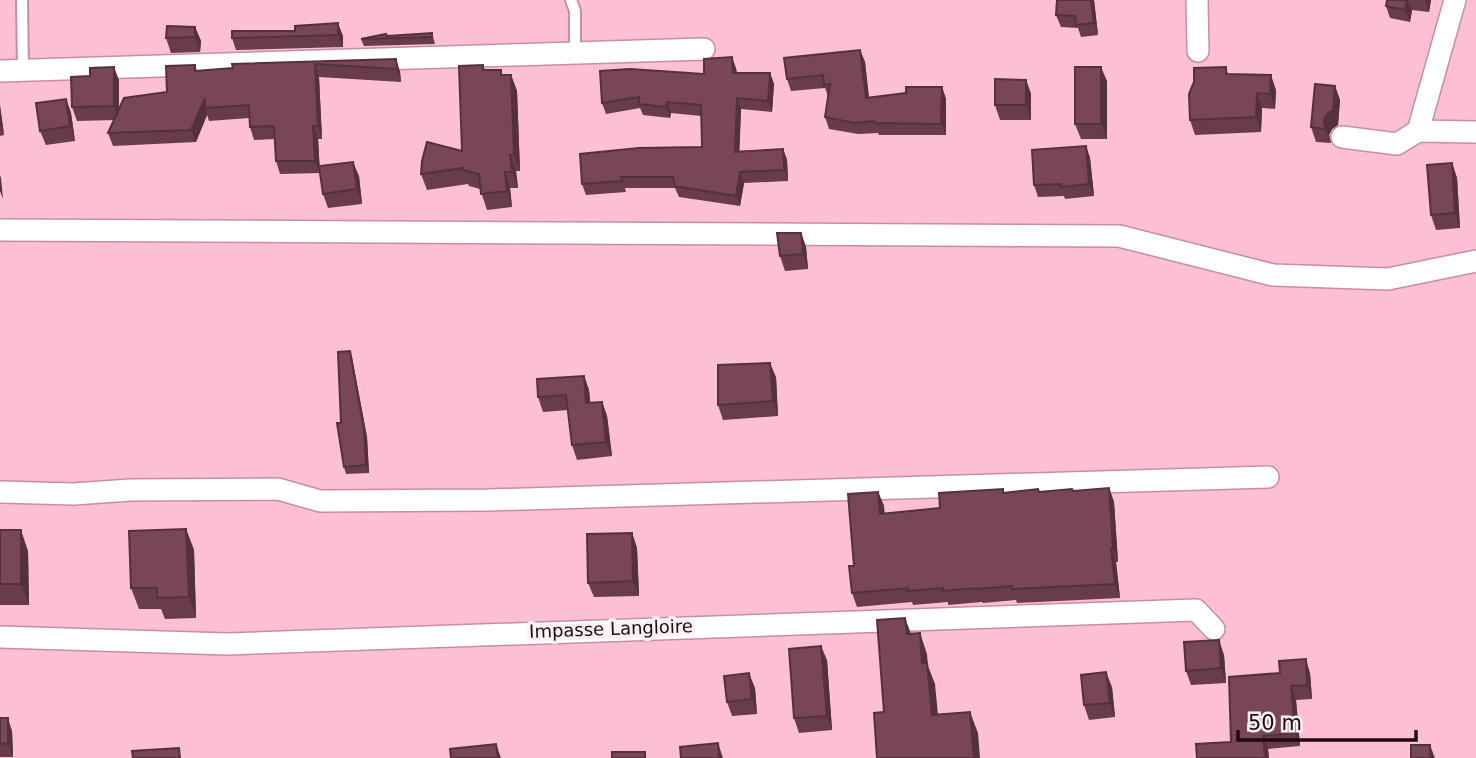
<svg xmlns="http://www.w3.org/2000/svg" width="1476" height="758" viewBox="0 0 1476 758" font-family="'DejaVu Sans',sans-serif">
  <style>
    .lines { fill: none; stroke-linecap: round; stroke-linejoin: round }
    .lane-casing { stroke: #c78ea0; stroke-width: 14 }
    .street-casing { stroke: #c78ea0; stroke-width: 24 }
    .lane { stroke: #fff; stroke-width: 10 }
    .street { stroke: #fff; stroke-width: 21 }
    .wall { fill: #683c4b }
    .shaded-wall { fill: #55313d }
    .building { fill: #794657; stroke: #55313d; stroke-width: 2 }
    .labels { text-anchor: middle; stroke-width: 7; stroke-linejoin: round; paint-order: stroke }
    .street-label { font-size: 18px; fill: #1e0a11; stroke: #fdf0f4 }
  </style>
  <rect width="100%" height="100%" fill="#fcc0d2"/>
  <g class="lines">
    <!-- lane casing -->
    <g class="lane-casing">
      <path id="lane" d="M22,0L23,70
        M571,0L575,11V53"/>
    </g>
    <!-- street casing -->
    <g class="street-casing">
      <path id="street" d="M1197,0L1198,51
        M0,71L704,49
        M1418,131L1476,132
        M1342,137L1397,144L1418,131L1455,0
        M0,230L1119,236L1273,275L1388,279L1476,261
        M0,492L74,494L130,490L278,489L320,501L488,500L1268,477
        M0,637L227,644L1196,610L1214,629"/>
    </g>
    <!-- lane -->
    <use href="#lane" class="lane"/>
    <!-- street -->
    <use href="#street" class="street"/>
  </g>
  <!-- wall -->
  <path class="wall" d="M1057,0H1094L1098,35L1081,37L1078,28L1061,27L1056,15Z
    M1387,0H1431L1429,12L1412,10L1410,22L1390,18L1386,6Z
    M195,27L201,41L200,52L171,53L166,38Z
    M295,31L343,36V47L236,50L232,38Z
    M432,33L435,44L364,46L361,39Z
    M860,50L865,62L869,97L906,93L942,87L946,99V135H879L878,133L858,134L829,129L825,117L828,96L825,88L791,91L787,79Z
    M396,59L400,72L401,82L319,77L322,139H318L320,173L280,174L276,161L275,139L254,140L250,127L249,118L209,121L207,115L196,142L113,146L108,133L115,120L77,121L72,107L119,80V109L167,92L195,65L197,71Z
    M483,65L485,70L502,75H511L517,91L520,171H516L518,188H510L512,207L487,210L480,189L469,186L468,184L427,190L421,174L462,151Z
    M1226,67L1228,74L1276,90L1275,109L1262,108L1261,132L1195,135L1190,120Z
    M736,68L737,73H770L774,84L772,112L741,109L739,151L783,149L787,160L788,181L744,183L740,206L679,197L675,188H625L626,192L586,195L582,184L702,147L701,116L671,113L670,118L643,115L640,108L606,114L602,103L704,74Z
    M1026,80L1031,94V120H1000L995,105Z
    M1107,81V139H1081L1075,124Z
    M1335,86L1340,100L1338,125L1332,129L1329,135L1331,143L1316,142L1311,127Z
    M66,99L71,113L75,141L46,145L40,131Z
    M0,105L4,135L0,136Z
    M1086,146L1090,158L1094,196L1065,199L1064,196L1038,197L1034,185Z
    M1452,163L1457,178L1460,228L1436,230L1431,215Z
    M359,176L362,204L328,208L323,194Z
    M801,233L806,247L808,269L785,271L780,256Z
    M352,358L367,437L369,473L346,474L344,467L341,423Z
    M584,376L589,390L590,403L602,402L607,416L612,456L577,460L572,445L568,410L543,412L538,397Z
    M776,377L778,416L723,420L718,405Z
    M1109,488L1114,502L1118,562H1116L1120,598L1017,603L1016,600L983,603L982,602L948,605V602L913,605L912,602L857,607L852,593L854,566L878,492L884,506V514L940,508L1003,489L1004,493L1038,489L1039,492L1073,491Z
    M186,529L194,550L196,618L165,619L161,609H139L131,588Z
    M0,530L28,551L29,605H0Z
    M632,533L637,548L639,596L594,597L588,583Z
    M1224,655L1226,683L1191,685L1186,671Z
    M827,660L832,730L799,733L794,718Z
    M1310,673L1312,699L1296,700L1300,746L1268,749L1269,758H1197L1231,742L1229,677Z
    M1112,687L1115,717L1089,720L1084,705Z
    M755,688L757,714L732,716L727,702Z
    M0,718L12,731L13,757H0Z"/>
  <!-- shaded-wall -->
  <path class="shaded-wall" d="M1091,0H1094L1098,35L1094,23Z
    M1407,0L1412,10L1410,22L1405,10Z
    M1425,0H1431L1429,12Z
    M338,23L343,36V47L338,35Z
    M195,27L201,41L200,52L195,37Z
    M860,50L865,62L870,109L866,98Z
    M732,57L736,68L737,84L733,73Z
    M396,59L400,72L401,82L397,69Z
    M315,64L319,77L322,139L318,126Z
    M114,67L119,80V120L114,106Z
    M1101,67L1107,81V139L1101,124Z
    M770,73L774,84L772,112L768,101Z
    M511,75L517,91L520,171L514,155Z
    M1271,75L1276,90L1275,109L1270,94Z
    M1026,80L1031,94V120L1026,105Z
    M1335,86L1340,100L1338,125L1332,129L1329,135L1331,143L1325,129L1324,120Z
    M942,87L946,99V135L941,124Z
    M1257,93L1262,108L1261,132L1256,117Z
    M205,98V108L207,115L196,142L191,130Z
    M737,98L741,109L739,163L735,152Z
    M66,99L71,113L75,141L70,126Z
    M667,102L671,113L670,118L666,107Z
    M0,105V106L4,135L0,124Z
    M313,126L318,139L320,173L315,161Z
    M1086,146L1090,158L1094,196L1089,184Z
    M783,149L787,160L788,181L784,170Z
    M510,155L516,171L518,188L512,172Z
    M353,162L359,176L362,204L357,189Z
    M1452,163L1457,178L1460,228L1455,213Z
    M505,172L510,188L512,207L507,191Z
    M740,172L744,183L740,206L736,196Z
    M0,175L1,178L3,199L0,191Z
    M801,233L806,247L808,269L803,254Z
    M350,351L352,358L367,437L369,473L366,465Z
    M770,363L776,377L778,416L773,401Z
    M584,376L589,390L592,418L586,403Z
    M602,402L607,416L612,456L606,442Z
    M1109,488L1114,502L1118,562L1113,548Z
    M878,492L884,506L886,528L880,514Z
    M186,529L194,550L196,618L189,597Z
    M21,530L28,551L29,605L21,584Z
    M632,533L637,548L639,596L633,581Z
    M1111,548L1116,562L1120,598L1115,584Z
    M905,618L913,639L907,634Z
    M920,633L927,654L928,666L935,684L940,736L932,715L922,663Z
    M1219,640L1224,655L1226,683L1221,668Z
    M821,646L827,660L832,730L827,716Z
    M1306,659L1310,673L1312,699L1307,685Z
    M1106,672L1112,687L1115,717L1110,703Z
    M749,673L755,688L757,714L752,699Z
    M1291,686L1296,700L1300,746L1295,733Z
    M970,712L978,733L980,758H974Z
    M8,718L12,731L13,757L8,743Z
    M1263,736L1268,749L1269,758H1265Z
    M718,743L723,758H719Z
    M496,744L501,758H498Z
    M1430,745L1435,758H1430Z"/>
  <!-- building -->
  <path class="building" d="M1057,0H1091L1094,23L1076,25L1075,16L1056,15Z
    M1387,0H1407L1405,10L1386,6Z
    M338,23V35L232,38V31H295V26Z
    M167,26L195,27V37L166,38Z
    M432,33V37L361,39L386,34L387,36Z
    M860,50L866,98L906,93V87H942L941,124L875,123L874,121L854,123L825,117L830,84L824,85L823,75L787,79L784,58Z
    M732,57L733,73H770L768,101L737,98L735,152L783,149L784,170L740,172L736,196L675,186L673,177H621L622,181L582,184L580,154L639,148L702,147L701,105L667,102L666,107L639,104V97L602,103L600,71L630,69L704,74V59Z
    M396,59L397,69L315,64L318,126H313L315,161H276L274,126L250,127L249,105L205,108V98L191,130L108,133L124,98L167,92L166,66L195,65V71L233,68L232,64Z
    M483,65V70H501V75H511L514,155H510L512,172H505L507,191L481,194L479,174L463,170V168L421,174L422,161L427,142L462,151L459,66Z
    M114,67V106L72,107L71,77L90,76V68Z
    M1075,67H1101V124H1075Z
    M1226,67V74L1271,75L1270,94L1257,93L1256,117L1190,120L1189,94L1194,82V68Z
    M995,79L1026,80V105H995Z
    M1315,84L1335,86L1333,110L1327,114L1324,120L1325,129L1311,127Z
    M66,99L70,126L40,131L36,103Z
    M1086,146L1089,184L1061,187V184L1034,185L1032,150Z
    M353,162L357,189L323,194L319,166Z
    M1452,163L1455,213L1431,215L1427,165Z
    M777,233H801L803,254L780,256Z
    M350,351L364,430L366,465L344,467L337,423H341L338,352Z
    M770,363L773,401L718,405V365Z
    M584,376L586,403L602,402L606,442L572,445L566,395L538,397L537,379Z
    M1109,488L1113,548H1111L1115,584L1012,589V586L977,589V588L943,591V588L908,591V588L852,593L849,566H854L848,494L878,492L880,514L940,508L939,493L1003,489V493L1038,489L1039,492L1072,489L1073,491Z
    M186,529L189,597L157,598V588H131L129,531Z
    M0,530H21V584H0Z
    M632,533L633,581L588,583L587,534Z
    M905,618L907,634L920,633L922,663H927L932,715L970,712L974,758H877L874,713L884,712L877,620Z
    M1219,640L1221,668L1186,671L1184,642Z
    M821,646L827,716L794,718L789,649Z
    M1306,659L1307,685L1291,686L1295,733L1263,736L1265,758H1197L1196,744L1231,742L1229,677L1280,673L1279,661Z
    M1106,672L1110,703L1084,705L1081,675Z
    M749,673L752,699L727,702L724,676Z
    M0,718H8V743L0,744Z
    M718,743L719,758H681L680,747Z
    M496,744L498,758H451L450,749Z
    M1411,745H1430V758H1411Z
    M179,748L180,758H133L132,751Z
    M612,752H645V758H612Z"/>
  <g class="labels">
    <!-- street labels -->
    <g class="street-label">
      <text transform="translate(611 629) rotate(-2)" y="6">Impasse Langloire</text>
    </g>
  </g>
  <!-- scale -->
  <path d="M1238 730v10h178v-10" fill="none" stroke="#1e0a11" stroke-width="3.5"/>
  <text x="1248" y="730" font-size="21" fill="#1e0a11" stroke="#fdf0f4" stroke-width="5" paint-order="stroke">50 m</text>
</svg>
